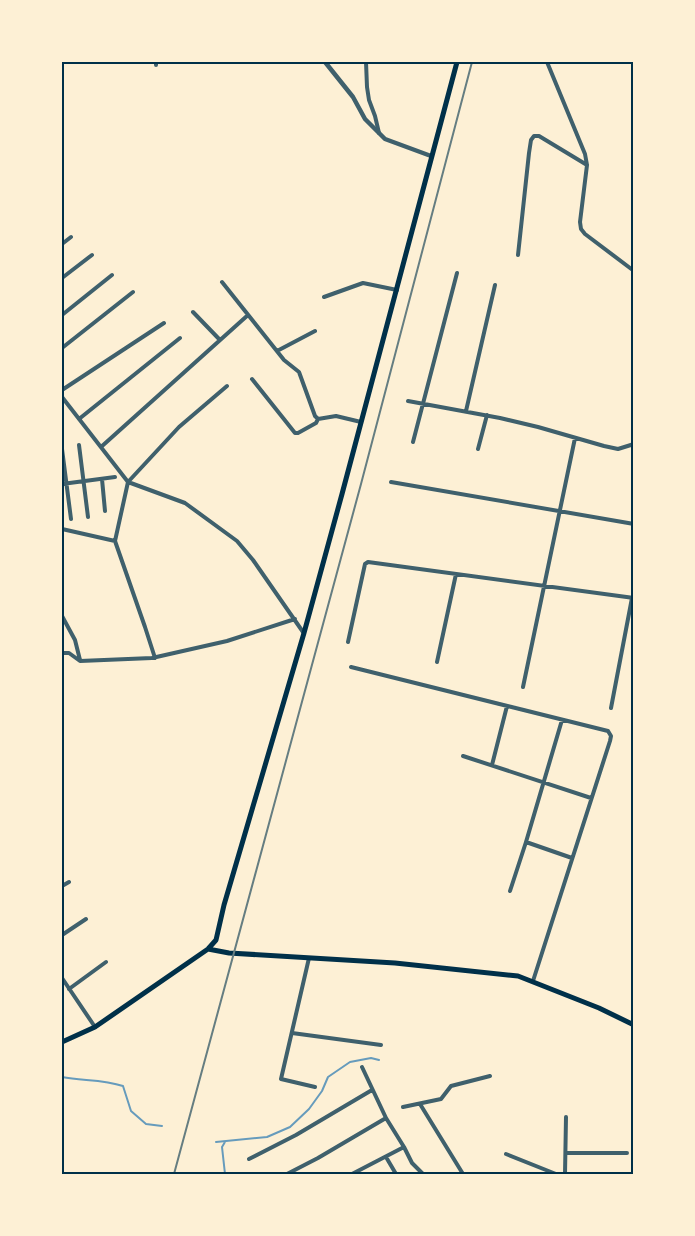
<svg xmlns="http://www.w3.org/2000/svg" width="695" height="1236" viewBox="0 0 695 1236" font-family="'Nunito Sans',sans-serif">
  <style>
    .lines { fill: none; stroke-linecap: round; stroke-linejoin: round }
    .stream { stroke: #669bbc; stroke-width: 2 }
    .minor { stroke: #3f606c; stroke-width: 4 }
    .tertiary { stroke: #3f606c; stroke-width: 4.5 }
    .secondary { stroke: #003049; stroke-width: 5 }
    .rail { stroke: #657d81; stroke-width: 2 }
    .neatline { fill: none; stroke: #003049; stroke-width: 2 }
  </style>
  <rect width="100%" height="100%" fill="#fdf0d5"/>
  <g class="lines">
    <!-- stream -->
    <path class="stream" d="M62,1077C82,1081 103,1079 123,1086L131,1111L146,1124L162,1126
      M216,1142L267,1137L290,1127L309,1109L322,1091L328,1077L350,1062L371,1058L379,1060
      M225,1174L222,1147L225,1142"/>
    <!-- minor -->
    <path class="minor" d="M156,62V65
      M366,62L367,87L369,100L375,116L379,133
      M547,62L585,154L587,165L580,222L581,229L585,234L634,271
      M62,244L71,237
      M518,255L529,153L531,140L534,136H539L587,165
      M62,278L92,255
      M222,282L284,360L299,372L315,416L318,419
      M324,297L363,283L397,290
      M193,312L220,340
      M62,315L112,275
      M62,348L133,292
      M277,351L315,331
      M252,379L295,433H298L316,423L318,419L336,416L361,422
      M62,390L164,323
      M62,397L128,482L185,503L237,541L253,560L303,632
      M408,401L500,418L538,427L604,446L618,449L634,444
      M466,411L495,285
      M79,419L180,338
      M413,442L457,273
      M79,445L88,517
      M101,447L248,315
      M62,449L71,519
      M478,449L487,415
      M102,479L105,511
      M391,482L634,524
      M62,484L115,477
      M62,529L115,541L128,482L179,427L227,386
      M115,541L145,627L155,658
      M62,616L75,640L80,660
      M348,642L365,564L368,562L634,598
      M62,653H69L80,661L152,658L227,641L295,619
      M437,662L456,574
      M351,667L608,731L611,736L610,741L533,981
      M523,687L575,438
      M611,708L632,598
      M463,756L591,798
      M492,765L507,706
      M526,842L572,858
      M62,886L69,882
      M510,891L526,842L562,720
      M62,935L86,919
      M309,958L281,1079L315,1087
      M62,978L95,1027
      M69,989L106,962
      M292,1033L381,1045
      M362,1067L386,1118L404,1147
      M420,1104L463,1174
      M403,1107L441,1099L451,1086L490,1076
      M566,1153H627
      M506,1154L556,1174
      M386,1157L396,1174
      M249,1159L296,1135L372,1090
      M287,1174L318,1158L386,1118
      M352,1174L404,1147L412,1163L423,1174
      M565,1174L566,1117"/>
    <!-- tertiary -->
    <path class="tertiary" d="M325,62L353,97L365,119L385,139L431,156"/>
    <!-- secondary -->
    <path class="secondary" d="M208,949L229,953L395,963L518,976L599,1008L634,1025
      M62,1042L95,1027L208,949L216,940L224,905L304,633L342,494L457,62"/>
    <!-- rail -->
    <path class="rail" d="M174,1174L361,484L472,62"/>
  </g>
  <!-- border -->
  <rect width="695" height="1236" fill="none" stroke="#fdf0d5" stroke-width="126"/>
  <rect x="63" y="63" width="569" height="1110" class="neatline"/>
</svg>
